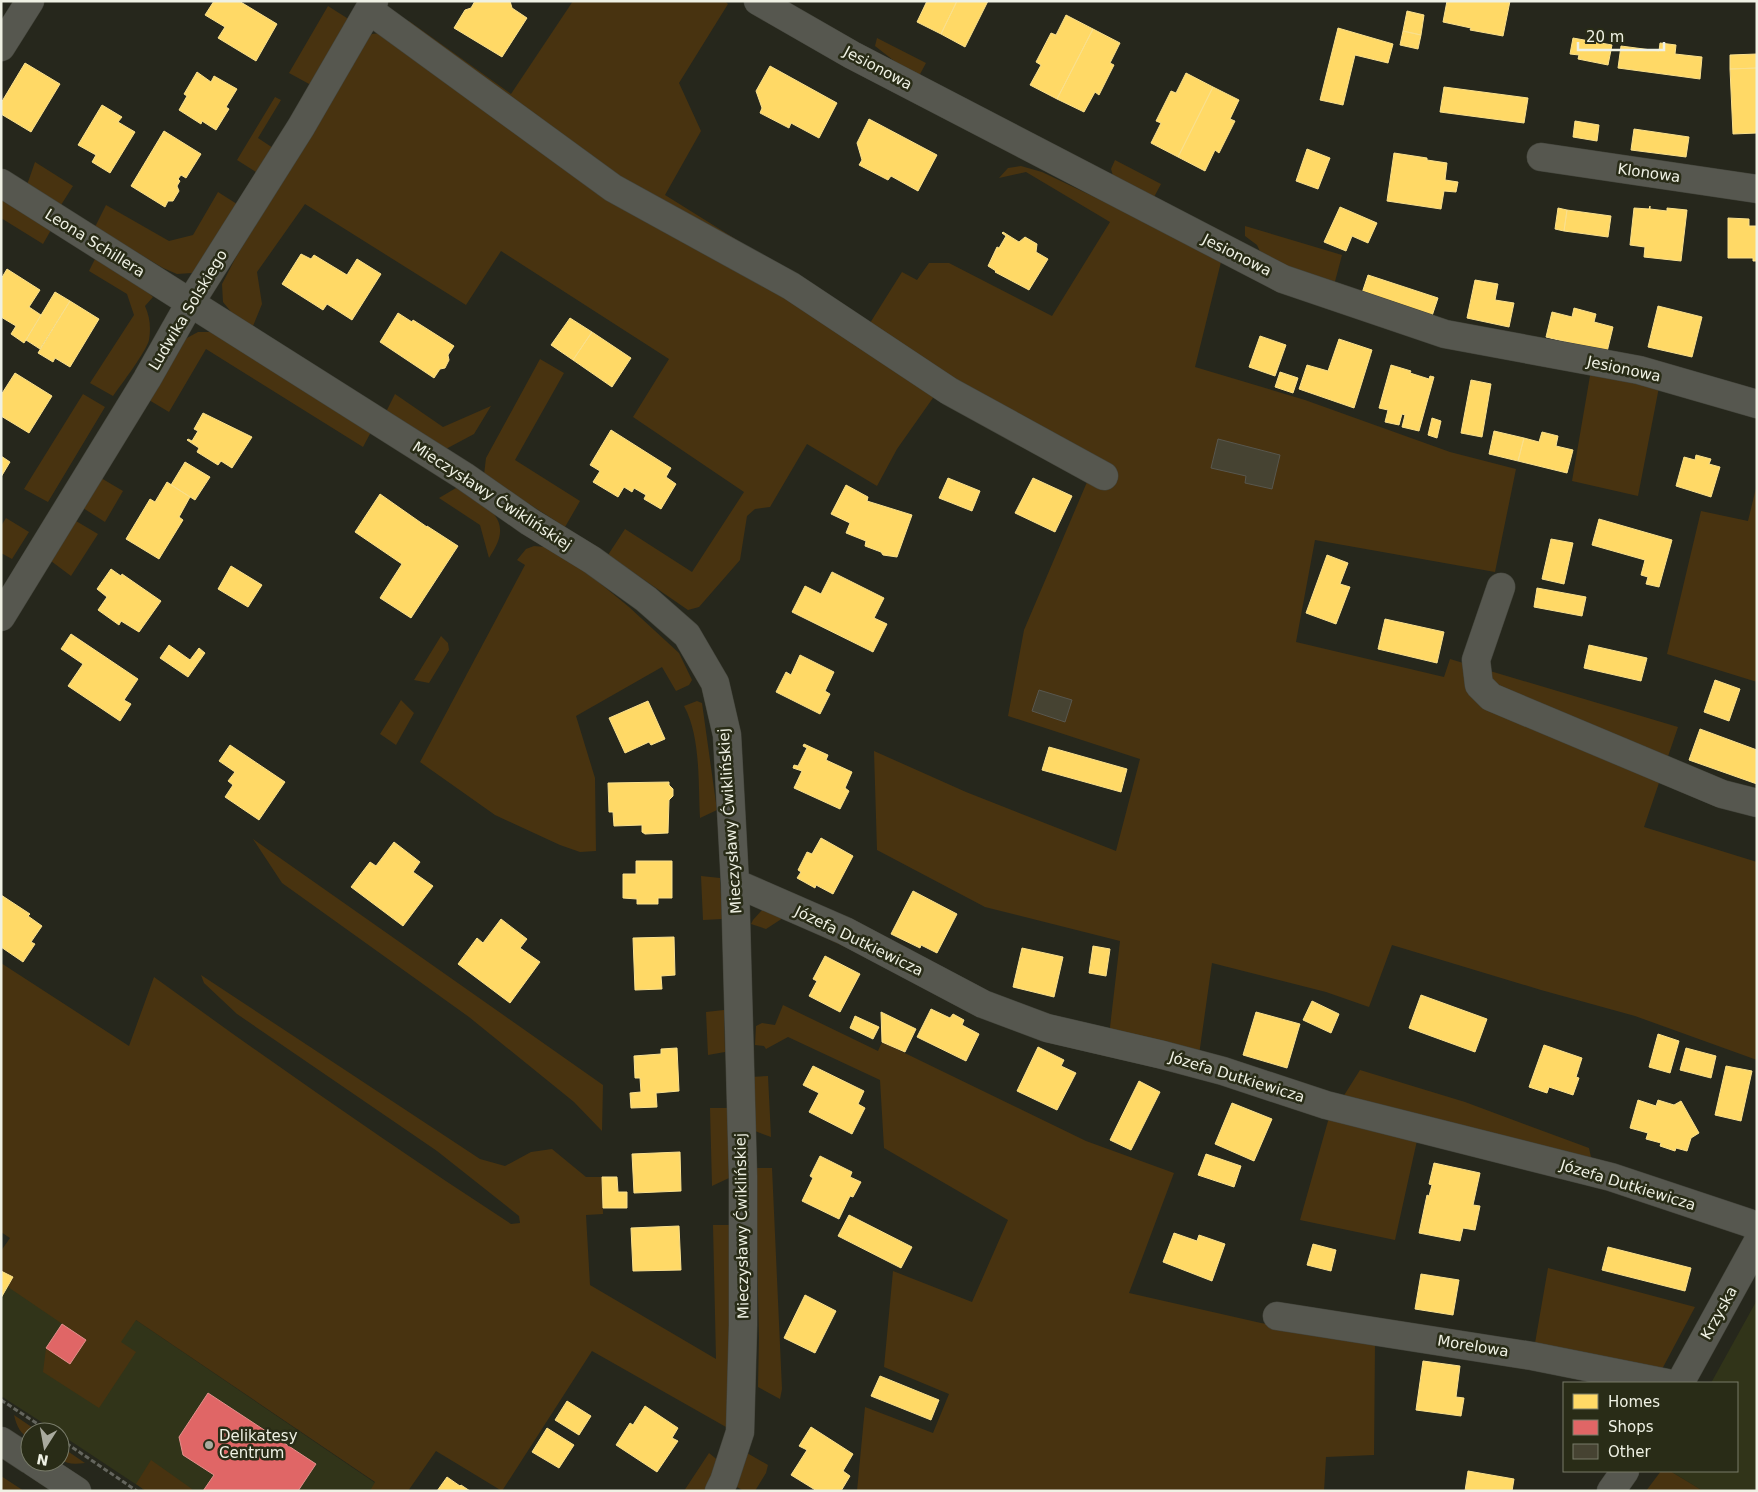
<svg xmlns="http://www.w3.org/2000/svg" width="1758" height="1492" viewBox="0 0 1758 1492" font-family="'DejaVu Sans',sans-serif">
  <style>
    .built { fill: #313419 }
    .green { fill: #483310 }
    .homes { fill: #ffd966; stroke: #fae08c }
    .shops { fill: #e06666; stroke: #e4908c }
    .building { fill: #464332; stroke: #58574e }
    .lines { fill: none; stroke-linecap: round; stroke-linejoin: round }
    .minor-casing { stroke: #43443b; stroke-width: 29 }
    .path { stroke: #64655d; stroke-width: 3; stroke-dasharray: 5 2.5; stroke-linecap: butt }
    .minor { stroke: #56574f; stroke-width: 28 }
    .poi-dot { fill: #a9aa9e; stroke: #292c17; stroke-width: 2 }
    .labels { text-anchor: middle; stroke-width: 5; stroke-linejoin: round; paint-order: stroke }
    .street-label { font-size: 15px; fill: #eff1e4; stroke: #292c17 }
    .poi-label { font-size: 15px; fill: #eff1e4; stroke: #292c17; text-anchor: start }
  </style>
  <rect width="100%" height="100%" fill="#26271c"/>
  <!-- built -->
  <path class="built" d="M1,1251L136,1320L387,1491H146L60,1434V1432H57L1,1396Z
    M1757,1300V1491H1703L1670,1471H1737V1383H1711Z"/>
  <!-- green -->
  <path class="green" d="M573,1H725L728,4L679,83L701,131L665,195L870,323L902,272L917,280L929,263H949L1052,316L1110,222L1026,172L999,178L1008,168L1021,166L1042,172L1222,258L1195,367L1305,400L1450,452L1516,469L1495,572L1315,540L1296,642L1444,677L1450,659L1678,727L1644,827L1757,862V1060L1635,1016L1541,990L1392,945L1369,1007L1326,992L1212,963L1199,1055L1109,1036L1120,941L985,907L877,850L874,751L966,792L1116,851L1140,759L1008,716L1024,630L1090,475L935,395L897,449L877,486L807,444L770,507L755,509L747,516L740,560L699,607L688,610L608,555L625,529L692,572L744,492L633,417L669,359L501,251L466,305L305,204L257,272L262,304L253,326L232,313L223,302L222,284L235,259L283,179L358,46L372,34L389,32L400,40L409,21L511,94Z
    M328,6L350,20L311,85L289,73Z
    M877,38L926,63L919,76L902,67L875,46Z
    M275,97L281,100L258,138L273,148L259,174L237,160Z
    M1115,160L1161,184L1153,199L1114,179L1111,169Z
    M35,162L73,186L61,205L27,185Z
    M218,192L240,206L208,261L192,273L177,274L163,268L95,227L106,205L169,241L193,235Z
    M6,200L51,230L43,244L1,218V201Z
    M1245,226L1342,255L1333,289L1264,260L1257,245L1245,236Z
    M97,255L133,278L153,297L145,306C150,317 151,328 149,340C147,350 121,385 113,396L90,383L134,315L127,294L89,271Z
    M198,332H210L221,336L371,432L363,447L206,349L169,412L149,400L185,339Z
    M540,359L564,373L515,460L580,501L565,527L484,475L486,458Z
    M1591,370L1660,382L1638,496L1572,481Z
    M83,394L105,407L48,502L24,489Z
    M395,394L443,427L491,406L474,434L444,450L386,412Z
    M101,478L123,491L105,522L83,508Z
    M1757,484V682L1667,654L1701,511L1748,521Z
    M456,488C471,497 499,509 500,529C501,539 494,550 489,558L480,525L439,498Z
    M6,518L29,532L12,559L1,553V526Z
    M76,521L98,534L71,576L51,561Z
    M534,546L545,547L580,567L629,607L679,653L692,680L689,685L676,691L662,667L576,716L595,778L596,851L580,852L560,845L495,815L420,762L525,565L517,560L526,549Z
    M441,636L448,643L449,650L429,683L414,680Z
    M401,700L414,713L396,745L380,734Z
    M697,701L702,703L717,810L700,818C698,783 701,737 684,706Z
    M253,839L603,1085L602,1131L574,1102L469,1017L282,883Z
    M701,876L720,878L722,919L703,920Z
    M776,909L849,949L783,918L766,929L751,924L753,920L762,910Z
    M1,963L129,1046L154,977C271,1062 390,1145 511,1224L520,1223L519,1216L437,1151L237,1014L204,983L201,975L480,1159L505,1166L531,1152L552,1149L586,1177H602L603,1214L586,1215L590,1285L716,1359L713,1225H732V1302L726,1427L592,1351L502,1491L436,1451L408,1491H370L375,1482L136,1320L121,1342L136,1352L99,1408L43,1372L46,1348L70,1364L86,1340L8,1287L13,1277L1,1271V1251L10,1238L1,1232Z
    M783,1005L878,1051L882,1042L1086,1141L1174,1173L1129,1293L1261,1323L1375,1343L1374,1455L1326,1457L1324,1491H857L865,1407L933,1433L949,1394L884,1367L893,1271L972,1302L1008,1220L884,1148L880,1080L788,1037L766,1049L764,1046L755,1045L756,1026L762,1023L775,1025Z
    M724,1010L725,1052L708,1055L706,1012Z
    M1360,1070L1465,1102L1589,1148L1592,1162L1343,1097Z
    M768,1076L771,1137L755,1131L751,1077Z
    M710,1108H728L729,1178L712,1186Z
    M1330,1114L1418,1136L1395,1240L1300,1220Z
    M755,1168H772L782,1389L780,1399L758,1387L759,1337Z
    M1548,1268L1695,1307L1660,1373L1534,1349Z
    M14,1415L39,1432H30V1439C20,1433 17,1427 14,1415Z
    M60,1446L85,1463C76,1464 68,1465 60,1459Z
    M709,1453L720,1462L704,1491H684Z
    M747,1453L768,1465L766,1473L755,1491H744L735,1486Z
    M151,1460L192,1489L191,1491H146L136,1484Z
    M1661,1471H1670L1703,1491H1646Z
    M1,1476L24,1491H1Z"/>
  <!-- homes -->
  <path class="homes" d="M214,1H239L277,24L256,61L218,38L225,27L205,15Z
    M475,1H510L512,8L527,18L502,57L454,28L465,10L471,8Z
    M927,1H957L941,34L917,22Z
    M957,1H988L965,47L941,34Z
    M1447,1H1510L1503,36L1470,30L1471,28L1443,22Z
    M1407,11L1424,15L1421,35L1403,31Z
    M1066,15L1093,29L1057,99L1030,85L1041,65L1036,62L1051,33L1056,35Z
    M1338,28L1393,44L1388,63L1355,55L1343,105L1320,100Z
    M1093,29L1120,43L1110,63L1114,65L1099,95L1095,92L1084,112L1057,99Z
    M1403,31L1421,35L1418,49L1400,45Z
    M1573,38L1612,45L1608,65L1578,59L1579,55L1570,54Z
    M1660,43L1676,45L1675,54L1702,57L1700,79L1618,68L1621,46L1659,51Z
    M1757,54V68L1730,69V55Z
    M25,63L60,84L31,132L1,114V103Z
    M770,66L837,103L819,138L791,123L789,128L760,113L762,108L756,91Z
    M1757,68V133L1733,134L1730,69Z
    M197,72L211,82L214,76L237,89L226,107L229,109L216,130L202,121L201,124L179,110L187,96L184,94Z
    M1186,73L1213,87L1178,157L1151,143L1161,123L1156,121L1171,91L1176,93Z
    M1213,87L1239,100L1230,119L1235,121L1219,153L1215,150L1205,171L1178,157Z
    M1444,87L1528,98L1524,123L1440,112Z
    M102,105L122,117L118,122L135,132L110,173L92,162L96,155L78,145Z
    M869,119L937,155L918,191L891,176L888,180L859,165L862,160L857,143Z
    M1575,121L1599,125L1597,141L1573,137Z
    M1634,129L1689,137L1686,157L1631,150Z
    M164,131L201,154L186,178L181,175L178,179L180,181L177,186L179,191L173,201H168L165,207L131,186Z
    M1307,149L1330,158L1318,189L1296,181Z
    M1394,153L1427,158V160L1447,163L1445,180L1458,182L1456,192L1444,191L1441,209L1387,201Z
    M1650,206V209L1667,211V208L1687,210L1681,261L1644,257L1645,247L1630,245L1634,208L1649,209Z
    M1340,207L1377,223L1368,243L1352,236L1346,251L1324,242Z
    M1558,208L1567,210L1564,231L1555,229Z
    M1567,210L1611,216L1608,237L1564,231Z
    M1728,218L1749,219V226H1757V261H1753V258H1728Z
    M1003,232L1019,242L1025,237L1037,244L1036,252L1048,259L1029,290L995,272L996,271L988,266L997,247L999,248L1006,236L1002,233Z
    M301,254L311,259L314,255L347,275L357,259L381,274L352,320L327,304L323,310L282,284Z
    M7,269L40,290L29,307L41,315L24,343L11,334L16,326L1,317V279Z
    M1368,275L1438,298L1431,319L1361,296Z
    M1475,280L1498,284L1495,300L1514,303L1509,327L1467,318Z
    M55,292L70,301L40,349L26,340Z
    M70,301L99,319L70,367L55,358L53,362L38,353Z
    M1658,306L1702,317L1692,357L1648,347Z
    M1574,308L1596,314L1594,322L1613,327L1607,352L1546,337L1552,312L1572,317Z
    M398,313L412,322L413,320L454,346L448,355L449,360L445,368L440,369L434,378L380,342Z
    M570,318L592,332L573,360L551,345Z
    M592,332L631,358L612,387L573,360Z
    M1260,336L1286,345L1275,376L1249,367Z
    M1339,339L1372,350L1354,408L1299,389L1307,365L1328,371Z
    M1391,365L1411,371L1410,373L1429,379L1430,376L1434,377L1419,431L1402,427L1405,415L1402,414L1399,425L1385,422L1388,410L1379,408Z
    M1280,372L1298,378L1293,393L1275,387Z
    M15,373L52,396L29,433L1,416V395Z
    M1471,380L1491,384L1482,437L1461,433Z
    M203,413L252,437L232,468L221,461L218,465L197,452L199,448L187,440L188,439L192,441L198,431L194,429Z
    M1432,418L1441,421L1437,438L1428,435Z
    M611,430L671,468L666,477L676,484L661,509L644,499L646,495L634,488L632,492L624,487L618,497L593,482L600,471L590,465Z
    M1494,431L1524,438L1518,461L1489,454Z
    M1542,432L1558,436L1556,446L1573,450L1567,473L1518,461L1524,438L1539,442Z
    M1696,455L1711,459L1709,464L1720,467L1711,497L1676,486L1684,457L1695,460Z
    M1,456L10,462L1,477Z
    M185,462L210,477L195,500L171,485Z
    M948,478L980,491L972,511L939,498Z
    M1033,478L1072,496L1055,532L1015,513Z
    M167,482L190,497L179,517L183,520L159,559L126,539L150,499L155,502Z
    M846,485L868,497L867,501L912,515L897,557L883,555L881,552L865,546L866,541L846,533L850,523L831,514Z
    M380,494L427,527V526L458,546L411,618L380,598L402,564L355,532Z
    M1599,519L1672,540L1659,587L1646,584L1648,577L1641,575L1645,560L1592,545Z
    M1551,539L1573,543L1564,584L1542,579Z
    M1327,555L1348,563L1340,584L1350,587L1336,624L1306,613Z
    M231,566L262,585L248,607L218,589Z
    M111,569L121,576L122,574L161,601L139,632L121,621L119,625L98,610L107,597L97,589Z
    M832,572L884,598L874,618L887,624L873,652L792,612L805,586L821,594Z
    M1537,588L1586,597L1582,616L1534,607Z
    M1385,619L1444,632L1437,663L1378,649Z
    M71,634L138,679L124,700L131,704L120,721L68,686L83,664L61,649Z
    M169,645L190,660L199,648L205,653L188,677L160,658Z
    M1589,645L1647,658L1641,681L1584,668Z
    M800,655L834,672L825,691L830,694L820,714L776,692L786,672L791,675Z
    M1715,680L1740,689L1729,721L1704,712Z
    M648,701L665,739L651,745L649,742L625,753L609,718Z
    M1700,729L1757,750V784L1689,760Z
    M804,744L828,755L826,760L852,772L845,788L849,791L840,809L794,788L802,771L793,768L794,765L798,766L807,748L803,746Z
    M230,745L285,782L259,820L225,797L233,785L228,781L235,772L219,761Z
    M1049,747L1127,769L1121,792L1042,770Z
    M669,782V785L673,789V796L669,800L668,833L645,834L642,832V825L614,826L613,812H609L608,783Z
    M821,838L853,856L833,894L816,885L815,888L797,878L801,872L798,870L807,852L812,854Z
    M394,842L420,862L413,872L433,886L403,926L351,887L370,862L376,866Z
    M636,861H672V898H658V904H637V899L623,898V874H636Z
    M913,891L957,914L937,953L921,945L920,948L891,934Z
    M1,895L30,914L28,916L42,926L31,942L35,944L23,962L1,947Z
    M501,919L527,939L520,948L540,962L510,1003L458,964L477,938L483,943Z
    M674,937L675,975L661,976L662,989L635,990L633,938Z
    M1093,946L1110,949L1106,976L1089,973Z
    M1022,948L1063,957L1054,997L1013,987Z
    M825,956L860,974L840,1012L809,996L817,981L813,979Z
    M1421,995L1487,1019L1475,1052L1409,1028Z
    M1312,1001L1339,1014L1331,1033L1303,1020Z
    M931,1009L950,1018L953,1014L964,1020L962,1025L979,1034L966,1061L917,1037Z
    M881,1012L916,1029L905,1052L882,1042Z
    M1256,1012L1300,1024L1287,1068L1243,1055Z
    M855,1016L879,1027L873,1039L850,1028Z
    M1658,1034L1679,1041L1670,1073L1649,1067Z
    M1544,1045L1582,1058L1576,1077L1579,1078L1573,1095L1549,1087L1547,1093L1529,1087Z
    M1038,1047L1064,1060L1061,1066L1076,1073L1057,1110L1017,1091Z
    M677,1048L679,1091L656,1093L657,1107L631,1108L630,1093L641,1092L640,1078H635L634,1056L661,1054V1049Z
    M1686,1048L1716,1056L1711,1078L1680,1070Z
    M813,1066L864,1091L858,1104L865,1108L852,1134L809,1112L819,1093L803,1085Z
    M1726,1066L1752,1071L1741,1121L1715,1115Z
    M1139,1081L1160,1092L1131,1150L1110,1140Z
    M1638,1100L1656,1106L1658,1100L1674,1105L1681,1101L1699,1133L1691,1138L1687,1151L1676,1148L1675,1151L1660,1146L1661,1143L1646,1139L1648,1133L1630,1128Z
    M1232,1103L1272,1119L1254,1161L1215,1144Z
    M680,1152L681,1191L634,1193L632,1154Z
    M1206,1154L1241,1166L1234,1187L1198,1175Z
    M820,1156L852,1172L850,1177L861,1182L853,1197L850,1196L839,1219L802,1201L813,1178L810,1176Z
    M1434,1163L1480,1173L1473,1205L1480,1206L1475,1230L1463,1228L1460,1241L1419,1233L1427,1195L1429,1196L1432,1185L1429,1184Z
    M602,1177H617L618,1192H627V1208H603Z
    M849,1215L912,1247L901,1268L838,1236Z
    M679,1226L681,1270L633,1271L631,1228Z
    M1174,1233L1197,1241L1199,1235L1225,1244L1212,1281L1163,1262Z
    M1313,1244L1336,1250L1331,1271L1307,1265Z
    M1608,1247L1691,1268L1685,1291L1602,1270Z
    M1,1271L13,1277L1,1298Z
    M1421,1274L1459,1280L1453,1315L1415,1309Z
    M805,1295L836,1311L815,1353L784,1338Z
    M1423,1361L1460,1366L1456,1397L1464,1398L1461,1416L1416,1410Z
    M880,1376L939,1400L931,1420L871,1396Z
    M567,1401L591,1416L579,1435L555,1420Z
    M645,1406L678,1428L672,1438L678,1441L657,1472L616,1445L630,1423L633,1425Z
    M811,1427L853,1454L843,1471L850,1476L841,1491H817L791,1475L807,1450L799,1446Z
    M547,1428L574,1445L559,1468L532,1452Z
    M1468,1471L1514,1479L1512,1491H1465Z
    M447,1477L460,1486L461,1485L470,1491H437Z"/>
  <!-- shops -->
  <path class="shops" d="M62,1324L86,1340L70,1364L46,1348Z
    M208,1393L316,1464L298,1491H203L214,1475L183,1455L179,1437Z"/>
  <!-- building -->
  <path class="building" d="M1218,439L1280,455L1272,489L1245,483L1246,476L1211,468Z
    M1039,690L1072,700L1065,722L1032,711Z"/>
  <g class="lines">
    <!-- minor casing -->
    <g class="minor-casing">
      <path id="minor" d="M758,1L852,55L1283,279L1445,334L1639,370L1757,404
        M369,10L613,188L791,286L949,391L1104,476
        M1,47L30,1
        M1541,157L1757,189
        M1,183L464,476L530,522L592,560L646,599L687,635L715,683L727,735L735,883L743,1176V1325L740,1432L724,1481L719,1491
        M1501,587L1476,660L1479,685L1491,697L1722,794L1757,803
        M1,617L147,379L190,303L301,127L374,1
        M735,883L845,931L983,1004L1047,1028L1163,1055L1223,1071L1326,1105L1611,1177L1749,1223L1757,1228
        M1277,1316L1532,1356L1667,1383
        M1680,1383L1757,1243
        M1,1441L30,1460
        M33,1462L77,1491
        M1611,1491L1625,1471"/>
    </g>
    <!-- path -->
    <path class="path" d="M1,1400L50,1432
      M60,1439L137,1491"/>
    <!-- minor -->
    <use href="#minor" class="minor"/>
  </g>
  <!-- markers -->
  <circle class="poi-dot" cx="209" cy="1445" r="5"/>
  <g class="labels">
    <!-- street labels -->
    <g class="street-label">
      <text transform="translate(878 68) rotate(28)" y="5">Jesionowa</text>
      <text transform="translate(1649 173) rotate(8)" y="5">Klonowa</text>
      <text transform="translate(95 243) rotate(32)" y="5">Leona Schillera</text>
      <text transform="translate(1237 255) rotate(27)" y="5">Jesionowa</text>
      <text transform="translate(188 310) rotate(-59)" y="5">Ludwika Solskiego</text>
      <text transform="translate(1624 369) rotate(12)" y="5">Jesionowa</text>
      <text transform="translate(492 496) rotate(33)" y="5">Mieczysławy Ćwiklińskiej</text>
      <text transform="translate(730 821) rotate(-94)" y="5">Mieczysławy Ćwiklińskiej</text>
      <text transform="translate(859 941) rotate(26)" y="5">Józefa Dutkiewicza</text>
      <text transform="translate(1237 1077) rotate(17)" y="5">Józefa Dutkiewicza</text>
      <text transform="translate(1628 1185) rotate(17)" y="5">Józefa Dutkiewicza</text>
      <text transform="translate(742 1226) rotate(-91)" y="5">Mieczysławy Ćwiklińskiej</text>
      <text transform="translate(1719 1313) rotate(-61)" y="5">Krzyska</text>
      <text transform="translate(1473 1346) rotate(9)" y="5">Morelowa</text>
    </g>
    <!-- poi labels -->
    <g class="poi-label">
      <text x="219" y="1441">Delikatesy<tspan x="219" dy="17">Centrum</tspan></text>
    </g>
  </g>
  <!-- border -->
  <rect width="1758" height="1492" fill="none" stroke="#eff1e4" stroke-width="5"/>
  <!-- legend -->
  <rect x="1563" y="1382" width="175" height="90" fill="#292c17" stroke="#787b69"/>
  <rect x="1573" y="1394" width="25" height="15" fill="#ffd966" stroke="#787b69"/>
  <text x="1608" y="1407" font-size="15" fill="#eff1e4">Homes</text>
  <rect x="1573" y="1420" width="25" height="15" fill="#e06666" stroke="#787b69"/>
  <text x="1608" y="1432" font-size="15" fill="#eff1e4">Shops</text>
  <rect x="1573" y="1444" width="25" height="15" fill="#464332" stroke="#787b69"/>
  <text x="1608" y="1457" font-size="15" fill="#eff1e4">Other</text>
  <!-- north arrow -->
  <g transform="translate(45 1447) rotate(191)"><circle r="24" fill="#292c17" stroke="#787b69"/>
  <path d="M0-4L9 19L0 12L-9 19Z" fill="#a9aa9e"/>
  <text y="-8" font-size="14" font-weight="bold" text-anchor="middle" fill="#eff1e4">N</text>
  </g>
  <!-- scale -->
  <path d="M1578 42v8h86v-8" fill="none" stroke="#eff1e4" stroke-width="2.5"/>
  <text x="1586" y="42" font-size="15" fill="#eff1e4" stroke="#292c17" stroke-width="4" paint-order="stroke">20 m</text>
</svg>
